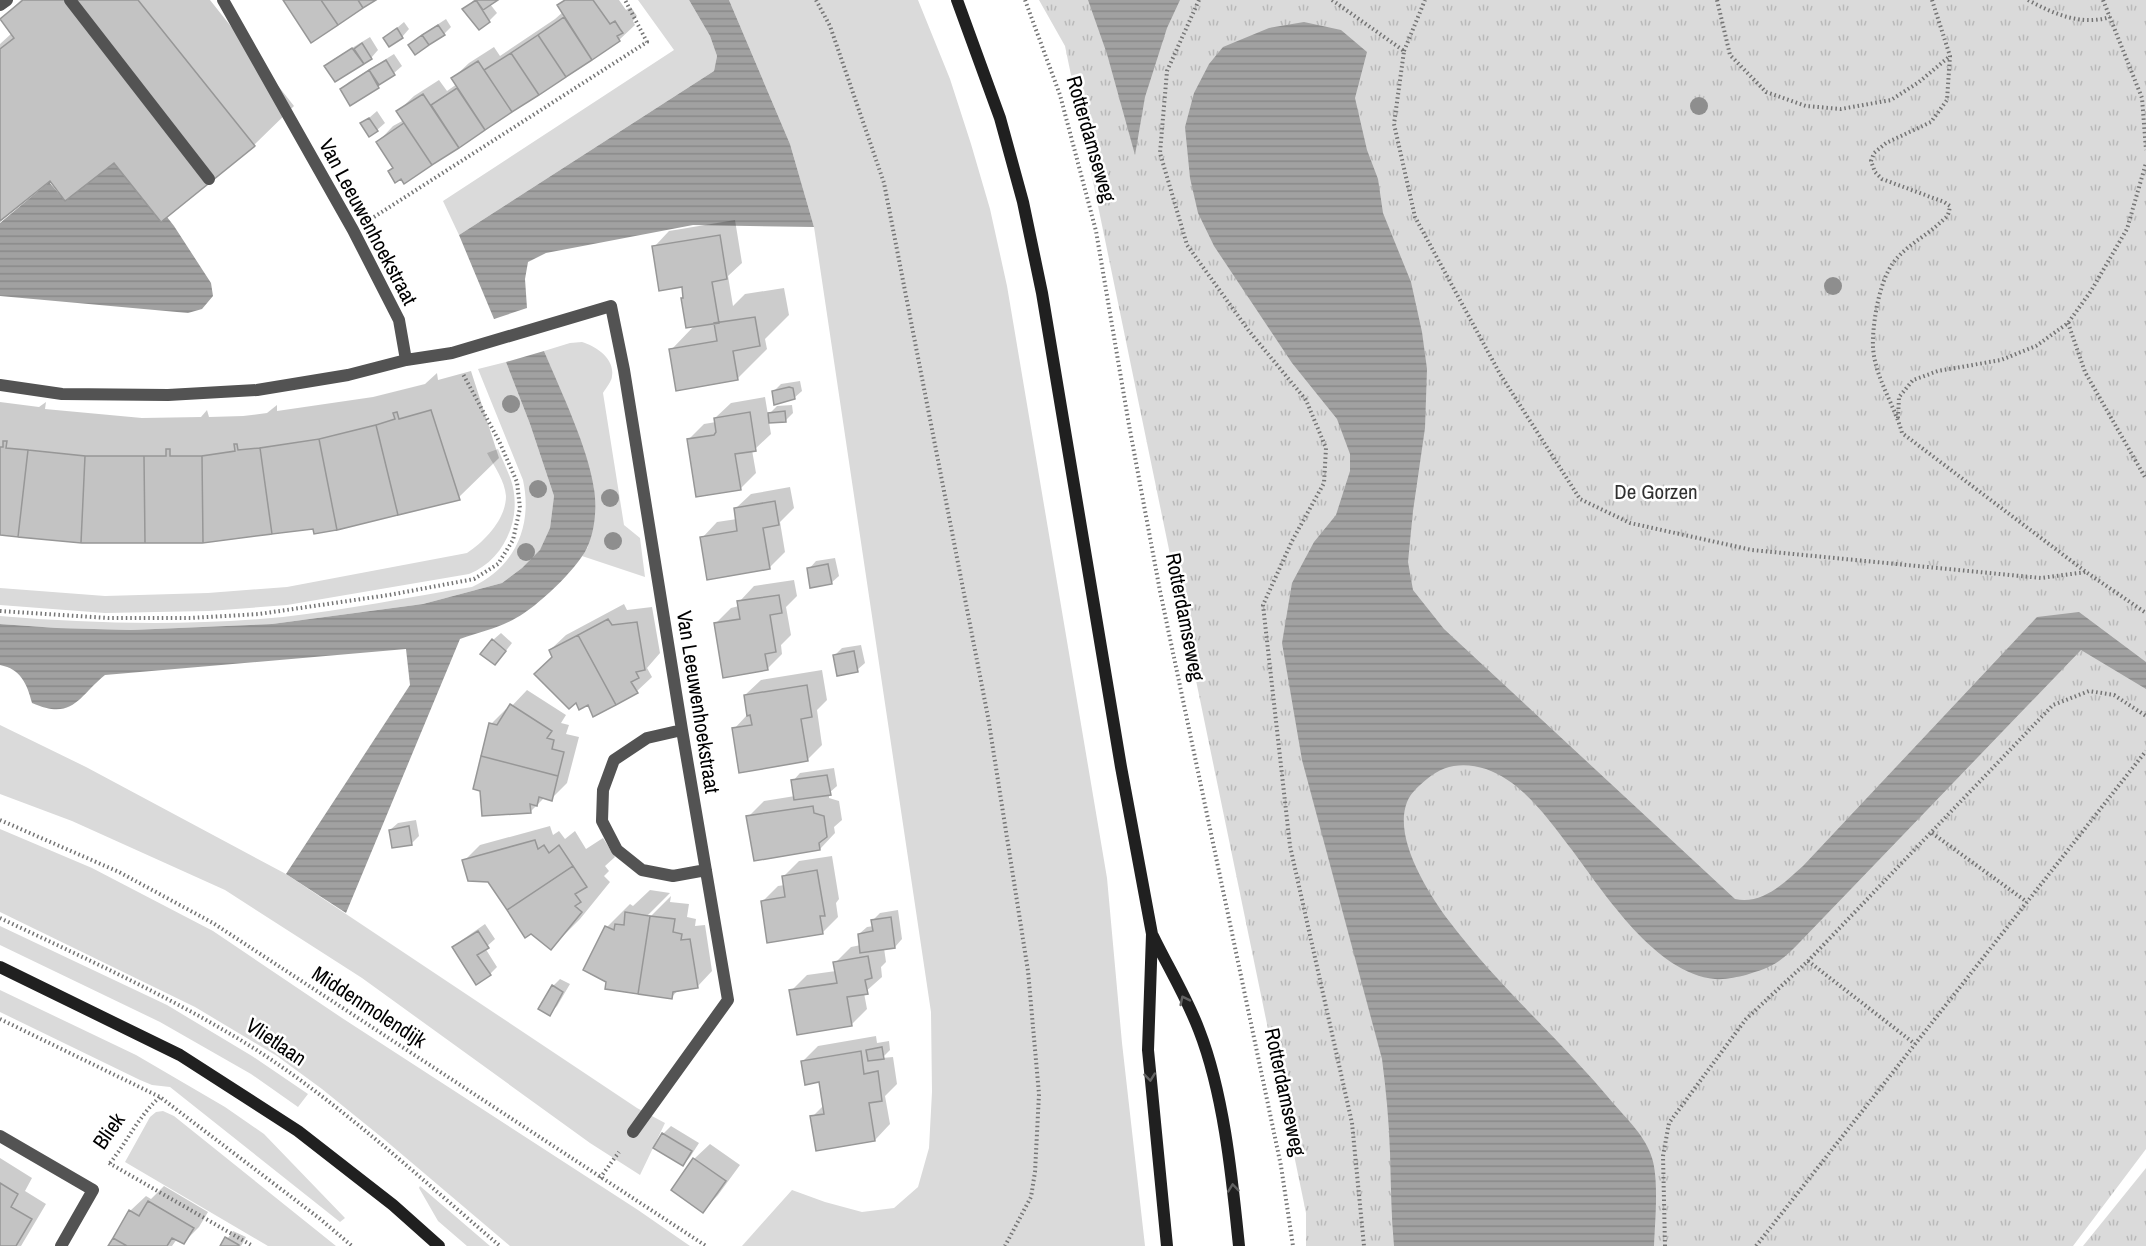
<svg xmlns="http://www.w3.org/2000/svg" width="2146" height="1246" viewBox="0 0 2146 1246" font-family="'Archivo Narrow',sans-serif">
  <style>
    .grass { fill: #dadada }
    .park { fill: url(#park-tufts) }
    .water { fill: url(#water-rules) }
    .shadow { fill: #0003 }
    .building { fill: #c3c3c3; stroke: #979797; stroke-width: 1.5 }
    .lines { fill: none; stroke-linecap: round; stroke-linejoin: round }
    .path { stroke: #757575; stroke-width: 4; stroke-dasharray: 1.5 3; stroke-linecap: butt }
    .lane { stroke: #535353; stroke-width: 12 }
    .street { stroke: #535353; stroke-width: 12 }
    .secondary { stroke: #202020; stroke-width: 12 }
    .tree { fill: #8e8e8e }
    .oneway { stroke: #636363 }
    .labels { text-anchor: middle; stroke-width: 5; stroke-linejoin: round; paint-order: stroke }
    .street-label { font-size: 21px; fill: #000; stroke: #fff }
    .park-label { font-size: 21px; fill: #313131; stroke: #fff }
  </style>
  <defs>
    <pattern id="park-tufts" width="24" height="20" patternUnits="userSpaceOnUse" patternTransform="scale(1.5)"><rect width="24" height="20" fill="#dadada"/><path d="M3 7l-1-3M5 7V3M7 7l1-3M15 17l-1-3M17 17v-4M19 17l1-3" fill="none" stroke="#b9b9b9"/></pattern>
    <pattern id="water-rules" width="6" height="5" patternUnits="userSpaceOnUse" patternTransform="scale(1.5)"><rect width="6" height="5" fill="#a1a1a1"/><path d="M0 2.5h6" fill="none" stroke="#898989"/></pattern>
  </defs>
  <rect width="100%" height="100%" fill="#fff"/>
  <!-- grass -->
  <path class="grass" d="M638,0H689L710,36L717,56L714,71L459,235L443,201L674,50Z
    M729,0H918L950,79L971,144L990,209L1007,286L1107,878L1122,1043L1145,1246H742L792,1190L825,1202L862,1212L894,1208L918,1187L929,1148L932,1092L931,1012L814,227L790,144Z
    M582,342C595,346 615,358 612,376C612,381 606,388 603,393L624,525L640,538L645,577L582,556L588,547L594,489L583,448L544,351L570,343Z
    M506,362L530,424L554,496L550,528L540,551L522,568L502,583L423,604L272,624L131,630L57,628L0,624V616C94,624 189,626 283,617C346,610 409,597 472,587C515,567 533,526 523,480L478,369Z
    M498,449C502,459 507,469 511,480C523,517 505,560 469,574L287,605L209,611L105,613L0,605V588L105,596L208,593L287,587L467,553C485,541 506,519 506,496C505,481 494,466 487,453Z
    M0,725L86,767L286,874L637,1108L665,1123L640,1175L590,1143L362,978L225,890L72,821L0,794Z
    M0,829L92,868L213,931L342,1018L638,1210L690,1246H510L385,1140L322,1089L277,1056L195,1007L0,912Z
    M0,926L167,1005L252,1056L308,1094L298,1107L251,1074L160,1022L0,945Z
    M0,990L136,1055L225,1107L264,1134L345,1218L340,1222L170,1087L152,1085L140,1080L0,1012Z
    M163,1111L174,1116L336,1246H268L125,1162L150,1117L156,1112Z
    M420,1186L490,1246H467L438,1221L419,1188Z"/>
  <!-- park -->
  <path class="park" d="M1039,0H2146V1149L2073,1246H1306V1213L1065,46Z
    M2146,1168V1246H2083Z"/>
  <!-- water -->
  <path class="water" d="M689,0H729L790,144L814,227L693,225L546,253L528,262L525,279L527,308L494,319L459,235L714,71L717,56L710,36Z
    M1088,0H1180L1167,28L1145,97L1135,155L1107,54Z
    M1304,22L1341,30L1367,52L1355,98L1367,150L1378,179L1383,213L1411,282L1422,332L1427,369L1425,428L1413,511L1408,562L1413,590L1444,629L1735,899C1762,905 1784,883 1803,866L2037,617L2079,612L2146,662V689L2081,650L1799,943C1793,949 1786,956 1779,961C1769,968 1758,971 1746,975C1737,977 1725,980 1715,979C1656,974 1605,894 1572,850C1549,820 1523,782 1486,769C1465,762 1444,764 1427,779C1420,785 1411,792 1407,802C1393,838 1428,893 1449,921C1498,986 1561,1040 1613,1103C1627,1119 1646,1137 1652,1158C1659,1180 1655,1222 1654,1246H1394C1391,1215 1391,1184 1390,1153C1389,1121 1386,1090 1382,1059L1302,760L1282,643L1292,583L1314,542L1336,515L1350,471V454L1337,419L1292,363L1214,246L1198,213L1190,178L1185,127L1194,93L1209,64L1223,47L1269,28Z
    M116,151L174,226L211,283L213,296L202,309L188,313L0,296V223L49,182L61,196Z
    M544,351C561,392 588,447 594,489C597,507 595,531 587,548C577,569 537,607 516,618C499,628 479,632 460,639L346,913L286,874L410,685L406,649L105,675C78,697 73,721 32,703C27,684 21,669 0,665V624L57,628L131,630L272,624L423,604L502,583L522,568L540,550L550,528L554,496L530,424L506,362Z"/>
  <!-- shadow -->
  <path class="shadow" d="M21,0H210L294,106L254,145L114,160L50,179L0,219V44L12,33L1,19Z
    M474,0H496L490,4L497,13L489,21L464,9Z
    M565,0H619L626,10L631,7L637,16L633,21L635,25L619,40L404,182L378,142L393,126L404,120L398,111L414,96L439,80L447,91L457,84L453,78L469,63L494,47L500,56L555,19L563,12L559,6Z
    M446,19L451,27L444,34L410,45L417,38Z
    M404,22L409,29L402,37L385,38Z
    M370,37L378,50L371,58L336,80L326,66L334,59Z
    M394,54L402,66L394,73L351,104L342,89L349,82Z
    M377,111L385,123L377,130L362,124Z
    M735,220L742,263L728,276L733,306L745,294L784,288L789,315L765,339L767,349L737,379L671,350L695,325L682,298L684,296L683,285L654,247L669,231Z
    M471,371L499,458L459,497L315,528L0,533V402L39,407L46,402L45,409L142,418L201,417L207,410L209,417L243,416L267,413L277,405V411L373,397L425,384L437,373L438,380Z
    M800,381L802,391L794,398L774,391L781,384Z
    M765,397L768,415L777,406L792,405L793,413L786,420L769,422L771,434L755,449L752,450L756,473L740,489L688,440L704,424L716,422L715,418L731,403Z
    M790,487L794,508L780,522L785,552L769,568L702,538L717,522L737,519L735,509L751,494Z
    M835,558L839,576L831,583L809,569L816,561Z
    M794,580L797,596L786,607L791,635L781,645L782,654L767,669L716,623L731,608L739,606V602L754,586Z
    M624,604L627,610L652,607L660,653L647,668L652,677L636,692L588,703L550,650L566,635Z
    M501,633L512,643L502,656L493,640Z
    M861,645L865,663L857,670L835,655L842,648Z
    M822,670L827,700L817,710L822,745L807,760L734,729L748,714L745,695L761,680Z
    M527,690L566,715L561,723L569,725L566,734L579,737L567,783L552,798L545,797L530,812L491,724L506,709H509Z
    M834,768L837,786L829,793V798L839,801L842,820L834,827L835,833L820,849L748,817L764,801L795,796L793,781L800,773Z
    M416,820L419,836L411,844L390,830L398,823Z
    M550,826L553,835L559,831L565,839L575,831L586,849L603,838L615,857L605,866L609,871L604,876L610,882L580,919L551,948L489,880L464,861L480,845Z
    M832,856L839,899L836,903L838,917L823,932L762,902L778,886L785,885L783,877L799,861Z
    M650,890L670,893L646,917H650L671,896L670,902L689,904L687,917L696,919L695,926L705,925L712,971L697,987L679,989L671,998L607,927L630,904L633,906Z
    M898,910L902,939L895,947L884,948L886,962L881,967L882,977L864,993L867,1009L852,1024L798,1033L791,991L807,975L836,971L835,963L851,947L861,945L859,934L867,927L874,926L873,920L880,913Z
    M485,924L495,939L485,948L497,967L490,974L454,947L462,940Z
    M560,979L570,984L557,1006L549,1014L553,986Z
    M876,1036L877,1043L889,1041L890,1050L882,1058L893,1057L897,1084L885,1096L890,1124L875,1140L812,1117L824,1105L820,1081L803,1061L818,1046Z
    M671,1126L699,1143L690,1157L683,1164L655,1148L663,1134Z
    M710,1144L740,1165L718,1195L703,1211L694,1159Z
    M0,1158L32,1178L25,1191L46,1204L21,1246H0Z
    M164,1186L208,1212L199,1227L184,1242L177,1239L172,1246H110L130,1211L146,1196L151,1199Z
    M233,1231L246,1237L241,1246H222Z"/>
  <!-- building -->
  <path class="building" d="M23,0H138L255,146L161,222L114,163L65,201L50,181L0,221V49L14,38L0,19Z
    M283,0H321L338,25L311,43Z
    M321,0H358L363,8L338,25Z
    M358,0H376L363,8Z
    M476,0H498L483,10Z
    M476,0L490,22L479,30L462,9Z
    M565,0H593L610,24L615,21L620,29L623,33L617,36L620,41L592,60L557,5Z
    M564,17L592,60L566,77L538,35Z
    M438,25L445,35L429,45L422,35Z
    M397,28L403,38L389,47L383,38Z
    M422,35L429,45L415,55L408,45Z
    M538,35L566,77L539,95L511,53Z
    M362,43L372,59L364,64L354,49Z
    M352,48L364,64L335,82L324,66Z
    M511,53L539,95L512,112L484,70Z
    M386,60L395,75L379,85L369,70Z
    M478,61L512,112L485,130L451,78Z
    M369,70L379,88L350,106L340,89Z
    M457,88L485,130L459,148L431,105Z
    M423,94L459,148L432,165L396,111Z
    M369,118L378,131L369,137L360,123Z
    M404,123L432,165L404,184L401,179L395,183L388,171L393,168L376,142Z
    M720,235L727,279L712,282L719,323L686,328L681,298H683L682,287L659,291L652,246Z
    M755,317L760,346L733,351L738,380L676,391L669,349L717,341L714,323Z
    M789,387L793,388L795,399L774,405L772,391Z
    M431,410L460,500L398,515L376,425L395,419L393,413L397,412L399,419Z
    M785,411L786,422L769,423L768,413Z
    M750,412L756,451L735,454L741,490L696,497L687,439L714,435L716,432L714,418Z
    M376,425L398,515L337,530L319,439Z
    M319,439L337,530L314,534L313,529L272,534L260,448Z
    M3,441H7L6,448L28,450L18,537L0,535V447H3Z
    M234,444H237L238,450L260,448L272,534L203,543L202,456L235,451Z
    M166,449H170V456H202L203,543H145L144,456H166Z
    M28,450L85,456L81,543L18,537Z
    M85,456H144L145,543H81Z
    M775,501L779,525L763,528L770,569L707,580L700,537L737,531L734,508Z
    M828,564L832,584L810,588L807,568Z
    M779,595L782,613L770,615L776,652L765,654L768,670L723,678L714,623L740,619L737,601Z
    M608,619L612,625L637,622L645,670L636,672L639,678L631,682L638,693L616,705L578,635Z
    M578,635L616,705L593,717L588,705L579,710L576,703L569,709L534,674L552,657L549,650Z
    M492,639L506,651L495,665L480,654Z
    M854,651L858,672L837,676L833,655Z
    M807,685L812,717L801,719L808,761L739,773L732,728L752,725L750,715L747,716L744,695Z
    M510,704L552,731L547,738L554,740L552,749L564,752L558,776L481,756L489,723L497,725Z
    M481,756L558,776L552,801L539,797L537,806L530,804L531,813L482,816L480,791L473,789Z
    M827,775L831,795L794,800L791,780Z
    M813,806L814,813L824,816L827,837L819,843L820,850L754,861L746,816Z
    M409,826L412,845L392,848L389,830Z
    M535,840L538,849L544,845L549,853L559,845L573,866L507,910L488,882L468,881L462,860Z
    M573,866L587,887L575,894L581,902L575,906L582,912L551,950L531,934L525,938L507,910Z
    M817,870L825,916H820L823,934L767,943L761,901L785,897L782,876Z
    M625,912L650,916L638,994L605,989L606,982L583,970L605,926L614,930L615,924L624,925Z
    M650,916L675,919L673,932L682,934L681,940L690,939L698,988L673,992L672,999L638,994Z
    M891,917L895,948L860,953L858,934L873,931L871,920Z
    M478,931L489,948L477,955L491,975L476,985L452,947Z
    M868,956L872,978L865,980L868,994L847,997L852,1026L797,1035L789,990L837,983L833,962Z
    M552,985L563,992L550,1016L538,1009Z
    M882,1047L884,1059L868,1061L866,1050Z
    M861,1051L864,1074L878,1071L882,1101L869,1103L875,1141L816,1151L810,1116L824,1114L819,1082L805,1085L801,1061Z
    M662,1133L692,1151L683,1166L653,1148Z
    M693,1158L726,1181L703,1213L671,1190Z
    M0,1183L18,1194L11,1207L32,1219L16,1246H0Z
    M148,1201L194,1228L184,1244L172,1238L167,1246H127L113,1238L129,1210L139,1216Z
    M225,1237L239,1245V1246H220Z
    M113,1238L127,1246H108Z"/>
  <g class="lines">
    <!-- path -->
    <path class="path" d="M816,0L830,26L884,183L988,717L1028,971L1039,1094L1035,1172L1031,1197L1005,1246
      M1025,0L1060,95L1096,231L1129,425L1160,591L1281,1166L1293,1246
      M1199,0L1167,71L1160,153L1187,245L1249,331L1306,400L1326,448L1324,483L1292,541L1263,605L1290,846L1352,1123L1364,1246
      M1332,0L1404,51L1394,124L1415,217L1500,374L1580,499L1630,523L1752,550L2041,578L2086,572
      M1717,0L1730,55L1766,92L1806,106L1841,109L1891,100L1919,82L1950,56
      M1932,0L1950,56L1947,100L1931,122L1886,143L1874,153L1871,161L1875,172L1882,179L1944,202L1950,206C1949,211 1949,215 1945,218C1929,235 1907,244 1893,263C1880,281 1874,316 1873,338C1871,373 1893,400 1902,433L2086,572L2146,613
      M2028,0C2054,14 2081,26 2110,17
      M2103,0L2142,98L2146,150
      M1404,51L1425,0
      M374,217L647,42L625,0
      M2068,323L2085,372L2146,479
      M1898,418L1899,397L1913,380L1938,371L2001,360L2036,346L2068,323L2091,291L2127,229L2146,163
      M0,611L108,618H191L259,614L389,595L474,579L498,564L513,540L520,508L517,482L499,441L463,374
      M0,820L119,872L213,923L706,1246
      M1932,833L2027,902
      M0,918C86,959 174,998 255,1049C342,1105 421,1179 500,1246
      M1808,961L1915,1044
      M0,1019L160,1097L319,1218L352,1246
      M109,1163L253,1246
      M110,1163C127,1142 140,1114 160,1097
      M600,1178L619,1152
      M1665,1246L1663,1156L1669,1123L1746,1019L1808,961L2053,705L2089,691L2114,695L2146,716
      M1756,1246L2146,751"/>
    <!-- lane -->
    <path class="lane" d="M70,0L209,179
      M0,5L7,0"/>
    <!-- street -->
    <path class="street" d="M406,360L452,353L611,306L624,370L682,730L728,1000L633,1132
      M0,385L62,394L168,395L257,390L348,375L406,360L399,320L353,230L223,0
      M682,730L647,738L614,760L603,790L602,821L617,850L642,870L673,876L706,870
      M0,1136L93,1190L61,1246"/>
    <!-- secondary -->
    <path class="secondary" d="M957,0L1000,118L1023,202L1042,293L1121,767L1152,934L1148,1050L1167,1246
      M1153,936C1168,967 1187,998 1199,1030C1224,1094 1232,1178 1239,1246
      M0,967L180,1055L298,1131L393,1205L439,1246"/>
  </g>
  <!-- trees -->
  <g class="tree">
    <circle cx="1699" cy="106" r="9"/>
    <circle cx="1833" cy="286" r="9"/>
    <circle cx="511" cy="404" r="9"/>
    <circle cx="538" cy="489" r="9"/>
    <circle cx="610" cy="498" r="9"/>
    <circle cx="613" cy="541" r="9"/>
    <circle cx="526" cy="552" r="9"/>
  </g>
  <!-- one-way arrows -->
  <defs><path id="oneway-chevron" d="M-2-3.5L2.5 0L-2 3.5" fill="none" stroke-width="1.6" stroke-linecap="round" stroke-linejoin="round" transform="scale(1.5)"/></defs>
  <g class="oneway">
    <use href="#oneway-chevron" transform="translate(1184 1000) rotate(-116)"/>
    <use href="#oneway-chevron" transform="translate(1150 1077) rotate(84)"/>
    <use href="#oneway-chevron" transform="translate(1233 1188) rotate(-96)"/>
  </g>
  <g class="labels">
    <!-- street labels -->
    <g class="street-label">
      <text transform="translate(1091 139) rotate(74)" y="7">Rotterdamseweg</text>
      <text transform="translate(368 222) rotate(62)" y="7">Van Leeuwenhoekstraat</text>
      <text transform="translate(1185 617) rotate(79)" y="7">Rotterdamseweg</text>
      <text transform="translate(698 702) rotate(81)" y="7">Van Leeuwenhoekstraat</text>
      <text transform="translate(369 1007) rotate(33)" y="7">Middenmolendijk</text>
      <text transform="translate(276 1042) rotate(34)" y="7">Vlietlaan</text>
      <text transform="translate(1285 1092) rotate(78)" y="7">Rotterdamseweg</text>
      <text transform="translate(109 1131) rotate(-55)" y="7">Bliek</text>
    </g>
    <!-- park labels -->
    <g class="park-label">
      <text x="1656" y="499">De Gorzen</text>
    </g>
  </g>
</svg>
